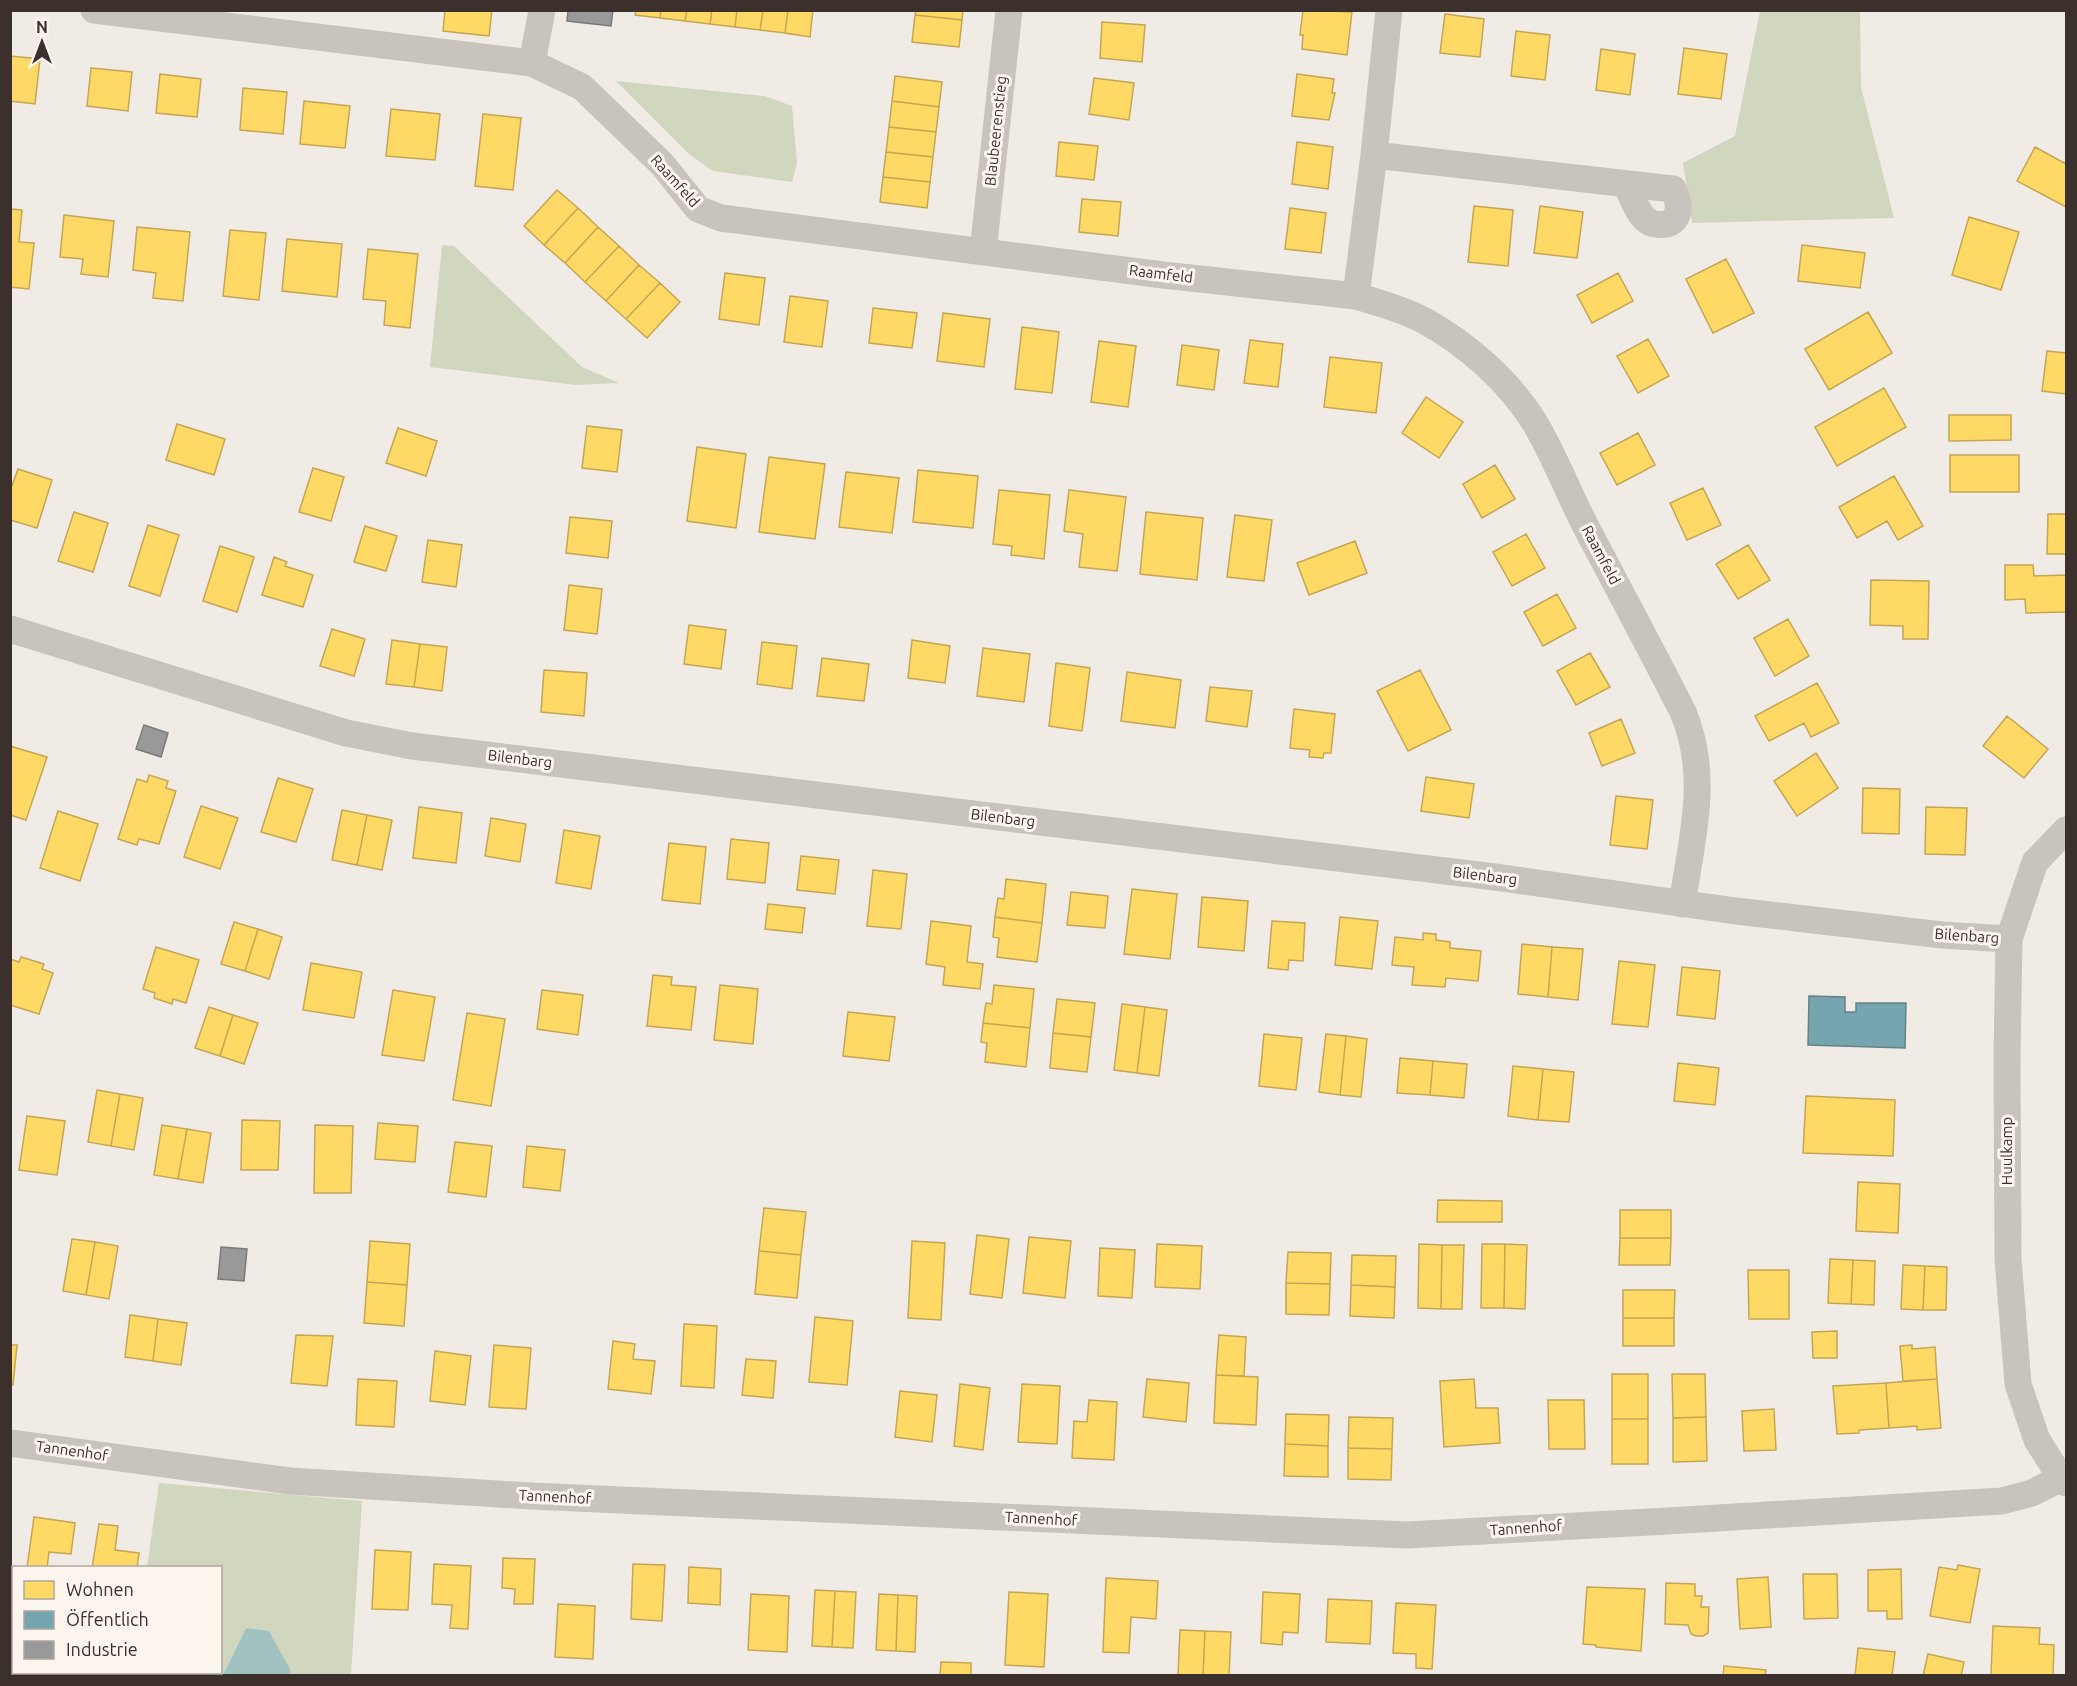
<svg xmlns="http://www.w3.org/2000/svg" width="2077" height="1686" viewBox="0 0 2077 1686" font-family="Ubuntu,sans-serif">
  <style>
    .green { fill: #d1d6bf }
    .water { fill: #a1c2c1 }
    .homes { fill: #ffd966; stroke: #c4a654; stroke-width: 1.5 }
    .public { fill: #76a5af; stroke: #648287; stroke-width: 1.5 }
    .industry { fill: #999; stroke: #7d7a78; stroke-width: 1.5 }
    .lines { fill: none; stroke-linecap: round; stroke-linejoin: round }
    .minor { stroke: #c9c3be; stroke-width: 27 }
    .labels { text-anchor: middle; stroke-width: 6; stroke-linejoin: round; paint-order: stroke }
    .street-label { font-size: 15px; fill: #3b302b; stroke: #fbf5ee }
  </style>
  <rect width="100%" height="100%" fill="#f0ebe5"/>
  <!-- green -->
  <path class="green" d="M1760,11H1860L1861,87L1894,218L1692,223L1683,163L1735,136Z
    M616,81L765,96L792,106L797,163L792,182L713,171L690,155Z
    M442,245L454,246L582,367L619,383L576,385L430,367Z
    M159,1483L362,1501L351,1675H291L290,1669L246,1628L223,1675L132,1676L133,1672H220V1568L147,1567Z"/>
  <!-- water -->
  <path class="water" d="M246,1628L269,1631L290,1669L291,1675H223Z"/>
  <!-- homes -->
  <path class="homes" d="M445,10H492L489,36L443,31Z
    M636,10H661L660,18L635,15Z
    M661,10H687L685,21L660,18Z
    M687,10H712L710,24L685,21Z
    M712,10H737L735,27L710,24Z
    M737,10H763L760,30L735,27Z
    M763,10H788L785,33L760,30Z
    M788,10H813L810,37L785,33Z
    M916,10H963L962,20L915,15Z
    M1303,10L1352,12L1347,55L1302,49L1303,35H1300Z
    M1445,14L1484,19L1480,57L1440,53Z
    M915,15L962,20L959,47L912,42Z
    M1102,22L1145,25L1142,62L1100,58Z
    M1516,31L1550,35L1545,80L1511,76Z
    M1684,48L1727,54L1721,99L1678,94Z
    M1601,49L1635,54L1630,95L1596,90Z
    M10,56L40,59L35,104L10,101Z
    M91,68L132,72L128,111L87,106Z
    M160,74L201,79L197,117L156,113Z
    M1297,74L1334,79L1332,93H1335L1329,120L1292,116Z
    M895,76L942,82L939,107L892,101Z
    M1094,78L1134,83L1129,120L1089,114Z
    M243,88L287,92L283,134L240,130Z
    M304,101L350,106L345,148L300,144Z
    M892,101L939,107L936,132L889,127Z
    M391,109L440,114L435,160L386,156Z
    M483,114L521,118L513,190L475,186Z
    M889,127L936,132L933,157L886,152Z
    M1059,142L1098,146L1094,180L1056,176Z
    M1297,142L1333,147L1328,189L1292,184Z
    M2035,147L2066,164V207L2017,181Z
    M886,152L933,157L930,182L883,177Z
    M883,177L930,182L927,208L880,202Z
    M557,190L578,208L544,245L524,226Z
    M1082,199L1121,202L1118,236L1079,232Z
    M1474,206L1513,210L1508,266L1468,262Z
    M1540,206L1583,212L1577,258L1534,253Z
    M578,208L598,227L565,263L544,245Z
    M1290,208L1326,213L1321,253L1285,249Z
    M10,209L22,210L19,242L34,243L29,289L10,287Z
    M64,215L114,221L108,277L81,274L83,259L60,257Z
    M1969,217L2019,232L2001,290L1952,275Z
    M137,227L190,232L183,301L153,298L156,273L133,270Z
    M598,227L619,246L585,282L565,263Z
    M230,230L266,233L259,300L223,296Z
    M287,239L342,244L337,297L282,291Z
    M1802,245L1865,253L1860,288L1798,281Z
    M619,246L639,265L606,301L585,282Z
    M368,249L418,254L410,328L384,325L386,301L363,299Z
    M1726,259L1754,313L1713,333L1686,279Z
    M639,265L660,283L626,319L606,301Z
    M725,273L765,278L759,325L719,319Z
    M1618,273L1633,301L1592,323L1577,295Z
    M660,283L680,302L647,338L626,319Z
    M790,296L828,301L822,347L784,342Z
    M873,308L917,313L912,348L869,343Z
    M1868,312L1892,353L1829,390L1805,349Z
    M943,313L990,319L984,367L937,361Z
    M1022,327L1059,332L1052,393L1015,389Z
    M1648,339L1669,376L1638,393L1617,356Z
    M1250,340L1283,344L1278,387L1244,383Z
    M1099,341L1136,346L1128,407L1091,402Z
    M1182,345L1219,350L1214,390L1177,385Z
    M2047,351L2066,353V394L2042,391Z
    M1330,357L1382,363L1376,413L1324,407Z
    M1884,388L1906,427L1837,466L1815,427Z
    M1426,397L1463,422L1439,458L1402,433Z
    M1949,415H2011V440L1949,441Z
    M177,424L225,439L214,475L166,460Z
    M587,426L622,430L617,472L582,468Z
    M398,428L437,441L426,476L386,463Z
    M1638,433L1655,465L1617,485L1600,453Z
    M697,447L746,454L736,528L687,521Z
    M1950,455H2019V492H1950Z
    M769,457L825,464L815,539L759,532Z
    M1495,465L1515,499L1482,518L1463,484Z
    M313,468L344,477L331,521L299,512Z
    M18,469L52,480L37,528L10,520V491Z
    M918,470L978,476L973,528L913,522Z
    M846,472L899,478L892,533L839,527Z
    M1894,476L1923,526L1898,540L1887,521L1857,538L1839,507Z
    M1703,488L1721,525L1687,540L1670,503Z
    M999,490L1050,495L1044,559L1011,555L1012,546L993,544Z
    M1069,490L1126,497L1117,571L1079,567L1083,534L1064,531Z
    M74,512L108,523L93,572L58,561Z
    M1146,512L1203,518L1197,580L1140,574Z
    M2048,514H2066V554H2047Z
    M1235,515L1272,520L1264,581L1227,577Z
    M570,517L612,521L608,558L566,553Z
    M148,525L179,535L160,596L129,586Z
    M365,526L397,536L386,571L354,562Z
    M1526,534L1545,568L1512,586L1493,552Z
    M428,540L462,545L456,587L422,582Z
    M1355,541L1367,573L1309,595L1297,563Z
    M1748,545L1770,580L1738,599L1716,564Z
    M220,546L254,557L237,612L203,601Z
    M274,557L287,562L285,566L313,575L303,607L262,595Z
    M2005,565H2033L2034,576L2066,575V612L2026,613L2025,599L2005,600Z
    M1871,580L1929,581L1928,639H1903V626L1870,625Z
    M569,585L602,589L597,634L564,630Z
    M1557,594L1576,628L1543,646L1524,612Z
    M1788,619L1809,656L1775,676L1754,638Z
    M689,625L726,630L721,669L684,664Z
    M332,629L365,639L354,676L320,666Z
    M392,640L420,644L414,687L386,684Z
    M912,640L950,646L945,683L908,678Z
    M762,642L797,646L792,689L757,684Z
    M420,644L447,647L442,691L414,687Z
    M983,648L1030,654L1024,702L977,696Z
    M1590,653L1610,687L1576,705L1557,671Z
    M822,658L869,664L864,701L817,696Z
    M1056,663L1090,668L1082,731L1049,726Z
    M544,670L587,673L584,716L541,712Z
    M1420,670L1451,730L1408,751L1377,691Z
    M1127,672L1181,680L1175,728L1121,721Z
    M1817,683L1839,723L1811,737L1804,723L1769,741L1755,716Z
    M1210,687L1252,691L1247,727L1206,721Z
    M1294,709L1335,714L1331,753H1324L1323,758L1309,757L1310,750L1290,748Z
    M2007,716L2048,749L2024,778L1983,746Z
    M1621,719L1635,753L1602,766L1589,733Z
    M10,746L47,757L26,820L10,815Z
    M1816,753L1838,788L1797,816L1774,781Z
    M149,775L168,781L166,788L176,791L159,844L139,839L137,845L118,839L137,779L147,782Z
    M1426,777L1474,784L1469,818L1421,811Z
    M278,778L313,789L296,842L261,832Z
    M1863,788L1900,789L1899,834L1862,833Z
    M1616,796L1653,800L1647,849L1610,845Z
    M201,806L238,818L220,869L184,857Z
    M419,807L462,813L456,863L413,858Z
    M1926,807L1967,808L1965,855L1925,854Z
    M342,810L367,815L357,865L332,860Z
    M58,811L98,824L80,881L40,868Z
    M367,815L392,820L382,870L357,865Z
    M491,818L526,824L520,862L485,856Z
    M564,830L600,836L591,889L556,883Z
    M731,839L769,843L765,883L727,879Z
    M669,843L706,847L700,904L662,900Z
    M801,856L839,860L835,894L797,890Z
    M873,870L907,874L901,929L867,926Z
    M1006,879L1046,884L1042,923L995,917L998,898L1004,899Z
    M1132,889L1177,894L1170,959L1124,954Z
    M1071,892L1108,896L1105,928L1067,925Z
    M1202,897L1248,901L1244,951L1198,947Z
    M768,904L805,908L802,933L765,929Z
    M995,917L1042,923L1037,962L997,957L999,938L993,937Z
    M1340,917L1378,921L1372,969L1335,965Z
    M931,921L971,926L967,962L983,964L980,989L943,985L945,967L926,964Z
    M1272,921L1305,923L1303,961L1289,960L1288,970L1268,968Z
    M234,922L258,929L245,971L221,964Z
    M258,929L282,937L269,979L245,971Z
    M1423,933L1436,934V940L1450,942V948L1481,951L1478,981L1446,978L1445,987L1412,985L1414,967L1392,965L1395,937L1423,940Z
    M1522,944L1552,947L1548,997L1518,994Z
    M156,947L199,960L186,1003L173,999L172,1004L154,998L155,993L143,989Z
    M1552,947L1583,949L1578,1000L1548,997Z
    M21,957L44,964L42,969L53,973L39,1014L10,1005V959L19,962Z
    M1619,961L1655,965L1648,1027L1612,1024Z
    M311,963L362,972L354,1018L303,1010Z
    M1682,967L1720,971L1715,1019L1677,1015Z
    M653,975L672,977L671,985L696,987L691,1030L647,1026Z
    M720,985L758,989L753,1044L714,1040Z
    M994,985L1034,989L1030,1028L983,1023L986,1003L992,1004Z
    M393,990L435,997L424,1061L382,1055Z
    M542,990L583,995L578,1035L537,1029Z
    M1057,999L1095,1003L1091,1037L1053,1033Z
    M1122,1004L1145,1007L1137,1073L1114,1070Z
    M209,1007L233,1015L220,1056L195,1048Z
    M1145,1007L1167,1010L1159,1076L1137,1073Z
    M848,1012L895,1017L889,1061L843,1056Z
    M467,1013L505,1019L491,1106L453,1100Z
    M233,1015L258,1023L244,1064L220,1056Z
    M983,1023L1030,1028L1026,1067L985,1062L987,1043L981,1042Z
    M1053,1033L1091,1037L1087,1072L1050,1068Z
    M1264,1034L1302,1038L1296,1090L1259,1086Z
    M1326,1034L1346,1036L1340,1095L1319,1092Z
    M1346,1036L1367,1039L1361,1097L1340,1095Z
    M1400,1058L1433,1061L1430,1095L1397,1093Z
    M1433,1061L1467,1064L1464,1098L1430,1095Z
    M1678,1063L1719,1068L1715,1105L1674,1101Z
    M1513,1066L1543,1069L1538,1120L1508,1116Z
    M1543,1069L1574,1072L1569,1122L1538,1120Z
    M97,1090L120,1094L111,1146L88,1142Z
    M120,1094L143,1098L134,1150L111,1146Z
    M1806,1096L1895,1100L1893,1156L1803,1153Z
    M27,1116L65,1121L57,1175L19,1170Z
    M242,1120L280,1121L278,1170H241Z
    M378,1123L418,1126L415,1162L375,1159Z
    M162,1125L187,1129L178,1179L154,1175Z
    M315,1125L353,1126L351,1193H314Z
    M187,1129L211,1133L203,1183L178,1179Z
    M455,1142L492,1146L486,1197L448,1192Z
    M527,1146L565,1150L560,1191L523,1187Z
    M1858,1182L1900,1184L1898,1233L1856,1231Z
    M1438,1200L1502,1201V1222H1437Z
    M764,1208L806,1212L801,1255L759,1251Z
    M1620,1210H1671V1238H1620Z
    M977,1235L1009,1239L1002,1298L970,1294Z
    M1029,1237L1071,1241L1065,1298L1023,1293Z
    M1620,1238H1671L1670,1265H1619Z
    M72,1239L95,1242L86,1295L63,1291Z
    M370,1241L410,1244L407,1285L367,1282Z
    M912,1241L945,1243L941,1320L908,1318Z
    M95,1242L118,1246L109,1299L86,1295Z
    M1157,1244L1202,1246L1200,1289L1155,1287Z
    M1419,1244L1442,1245L1441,1309L1418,1308Z
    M1482,1244H1505L1504,1308H1481Z
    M1505,1244L1527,1245L1525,1309L1504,1308Z
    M1442,1245H1464L1462,1309H1441Z
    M1100,1248L1135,1250L1132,1298L1098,1296Z
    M759,1251L801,1255L797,1298L755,1294Z
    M1288,1252L1331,1253L1330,1284L1286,1283Z
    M1352,1255L1396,1256L1395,1287L1351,1285Z
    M1830,1259L1853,1260L1851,1304L1828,1303Z
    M1853,1260L1875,1261L1874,1305L1851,1304Z
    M1903,1265L1925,1266L1923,1310L1901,1309Z
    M1925,1266L1947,1267L1946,1310H1923Z
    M1748,1270H1789V1319H1749Z
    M367,1282L407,1285L404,1326L364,1323Z
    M1286,1283L1330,1284L1329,1315L1286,1314Z
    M1351,1285L1395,1287L1394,1318L1350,1316Z
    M1623,1290H1675L1674,1318H1623Z
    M130,1315L158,1319L153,1361L125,1357Z
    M815,1317L853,1321L847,1385L809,1382Z
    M1623,1318H1674V1346H1623Z
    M158,1319L187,1323L181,1365L153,1361Z
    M684,1324L717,1326L714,1388L681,1386Z
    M1837,1331V1358H1813L1812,1332Z
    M296,1335L333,1336L327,1386L291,1383Z
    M1219,1335L1246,1337L1244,1376L1216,1375Z
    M613,1341L635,1344L633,1359L655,1361L651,1394L608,1389Z
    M10,1345H17L13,1385H10Z
    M494,1345L531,1348L526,1409L489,1407Z
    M1912,1345V1349L1935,1347L1937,1379L1903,1381L1900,1346Z
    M435,1351L471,1356L465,1405L430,1401Z
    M746,1359L776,1361L773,1398L742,1395Z
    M1612,1374H1648V1419H1612Z
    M1672,1374H1705L1706,1417L1673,1418Z
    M1216,1375L1258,1377L1256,1425L1214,1423Z
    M358,1379L397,1381L394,1427L356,1425Z
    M1147,1379L1189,1383L1186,1422L1143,1417Z
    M1474,1379L1476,1408H1498L1500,1443L1444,1447L1440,1381Z
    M1937,1379L1941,1428L1917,1430V1426L1889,1428L1886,1383Z
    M1886,1383L1889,1428L1859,1430V1433L1837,1434L1833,1386Z
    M960,1384L990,1388L983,1450L954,1446Z
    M1022,1384L1060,1386L1057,1444L1018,1442Z
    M900,1391L937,1395L932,1442L895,1437Z
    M1089,1400L1117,1402L1114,1460L1072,1458L1074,1421L1087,1422Z
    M1548,1400H1584L1585,1449H1549Z
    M1774,1409L1776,1450L1744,1451L1742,1411Z
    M1286,1414L1329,1415L1328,1446L1285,1444Z
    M1349,1417L1393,1418L1392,1449L1348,1448Z
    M1706,1417L1707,1461L1673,1462V1418Z
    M1612,1419H1648V1464H1612Z
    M1285,1444L1328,1446V1477L1284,1476Z
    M1348,1448L1392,1449L1391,1480L1348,1479Z
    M34,1517L75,1523L71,1554L49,1552L47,1568H27Z
    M99,1524L118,1526L115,1550L139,1553L137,1568H92Z
    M375,1550L411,1552L408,1610L372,1609Z
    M503,1558L535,1559L533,1604H514L515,1589L502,1588Z
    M434,1564L471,1566L468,1629L450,1628L452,1605L432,1604Z
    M633,1564L665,1565L662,1621L631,1619Z
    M1958,1565L1980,1569L1970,1623L1930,1616L1939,1567L1957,1570Z
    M689,1567L721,1569L720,1605L688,1603Z
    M1901,1569L1902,1619H1887V1611H1868V1570Z
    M1803,1574H1837L1838,1618L1804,1619Z
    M1768,1577L1771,1627L1740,1629L1737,1579Z
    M1106,1578L1158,1581L1156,1619L1131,1617L1129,1653L1103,1652Z
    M1666,1583L1695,1584V1596H1702L1701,1607H1709L1708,1633L1703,1636H1696L1691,1634L1688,1625L1665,1624Z
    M1587,1587L1645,1589L1641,1651L1596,1647V1645L1583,1644Z
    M815,1590L835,1591L832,1647L812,1646Z
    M835,1591L856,1592L853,1648L832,1647Z
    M1009,1592L1048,1594L1044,1667L1005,1665Z
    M1263,1592L1300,1594L1298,1633L1283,1632L1282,1645L1261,1643Z
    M751,1594L789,1596L787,1652L748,1650Z
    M879,1594L898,1595L896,1651L876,1650Z
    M898,1595L917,1596L915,1652L896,1651Z
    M1328,1599L1372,1601L1370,1644L1326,1642Z
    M1396,1603L1436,1605L1432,1669L1416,1668V1654L1393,1653Z
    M558,1604L595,1606L593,1659L555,1657Z
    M1993,1626L2040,1628L2039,1644L2054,1645L2053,1676H1991Z
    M1180,1630L1205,1631L1203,1676H1178Z
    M1205,1631L1231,1632L1229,1676H1203Z
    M10,1635L14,1636V1672H27V1676H10Z
    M1858,1648L1895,1652L1892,1676H1855Z
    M1928,1654L1964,1662L1961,1676H1923Z
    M941,1662L971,1663V1676H940Z
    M1724,1666L1766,1670L1765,1676H1723Z
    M27,1672H51V1676H27Z"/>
  <!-- public -->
  <path class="public" d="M1809,996L1845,997V1012H1856V1003H1906L1905,1048L1808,1045Z"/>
  <!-- industry -->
  <path class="industry" d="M568,10H613L611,26L567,21Z
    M144,725L168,733L161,757L136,749Z
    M221,1247L247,1249L244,1281L218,1279Z"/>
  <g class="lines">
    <!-- minor -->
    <path class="minor" d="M94,10L532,63L582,87L662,164L698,209L721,218L1163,275L1356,296C1380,303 1404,310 1425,321C1468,345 1509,381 1535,423C1554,455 1568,492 1585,525C1618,588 1651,649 1683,712C1710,776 1692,838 1682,904
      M532,63L542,10
      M1374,155L1673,189C1682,205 1681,228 1656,224C1652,224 1647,221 1644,218C1636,210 1631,194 1626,184
      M983,252L1009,10
      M1356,296L1374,155L1389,10
      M10,629L346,733L412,746L1495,877L1736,911L1942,935L2009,939
      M2066,830L2035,862L2009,939L2007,1058L2008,1259L2018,1384L2037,1440L2061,1478L2066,1483
      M10,1443L290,1481L531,1496L1407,1535L1668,1521L2002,1501L2032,1493L2061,1478"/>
  </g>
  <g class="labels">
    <!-- street labels -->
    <g class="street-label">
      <text transform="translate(996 131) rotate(-84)" y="5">Blaubeerenstieg</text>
      <text transform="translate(675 181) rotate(48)" y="5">Raamfeld</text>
      <text transform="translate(1161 274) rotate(7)" y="5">Raamfeld</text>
      <text transform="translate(1601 555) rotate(62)" y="5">Raamfeld</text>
      <text transform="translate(520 759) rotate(7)" y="5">Bilenbarg</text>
      <text transform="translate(1003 818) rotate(7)" y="5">Bilenbarg</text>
      <text transform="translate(1485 876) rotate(7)" y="5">Bilenbarg</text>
      <text transform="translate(1967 936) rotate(4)" y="5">Bilenbarg</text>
      <text transform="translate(2007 1151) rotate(-90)" y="5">Huulkamp</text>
      <text transform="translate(72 1451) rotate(8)" y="5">Tannenhof</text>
      <text transform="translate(555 1497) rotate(3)" y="5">Tannenhof</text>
      <text transform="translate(1041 1519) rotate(3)" y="5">Tannenhof</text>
      <text transform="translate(1526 1528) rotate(-4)" y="5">Tannenhof</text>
    </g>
  </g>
  <!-- border -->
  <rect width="2077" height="1686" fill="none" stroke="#3b302b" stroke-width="24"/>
  <!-- legend -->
  <rect x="12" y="1566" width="210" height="108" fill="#fbf5ee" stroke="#aea6a0" stroke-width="1.5"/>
  <rect x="24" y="1581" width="30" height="18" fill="#ffd966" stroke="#aea6a0" stroke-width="1.5"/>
  <text x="66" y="1596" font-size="18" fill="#3b302b">Wohnen</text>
  <rect x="24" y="1611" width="30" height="18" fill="#76a5af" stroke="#aea6a0" stroke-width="1.5"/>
  <text x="66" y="1626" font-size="18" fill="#3b302b">Öffentlich</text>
  <rect x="24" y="1641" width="30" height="18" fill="#999999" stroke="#aea6a0" stroke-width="1.5"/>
  <text x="66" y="1656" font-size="18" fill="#3b302b">Industrie</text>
  <!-- north arrow -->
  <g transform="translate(42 42)" stroke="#fbf5ee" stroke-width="4.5" paint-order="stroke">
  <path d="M0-4.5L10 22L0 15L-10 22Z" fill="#3b302b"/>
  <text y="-9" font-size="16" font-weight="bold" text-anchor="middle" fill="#3b302b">N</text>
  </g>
</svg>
